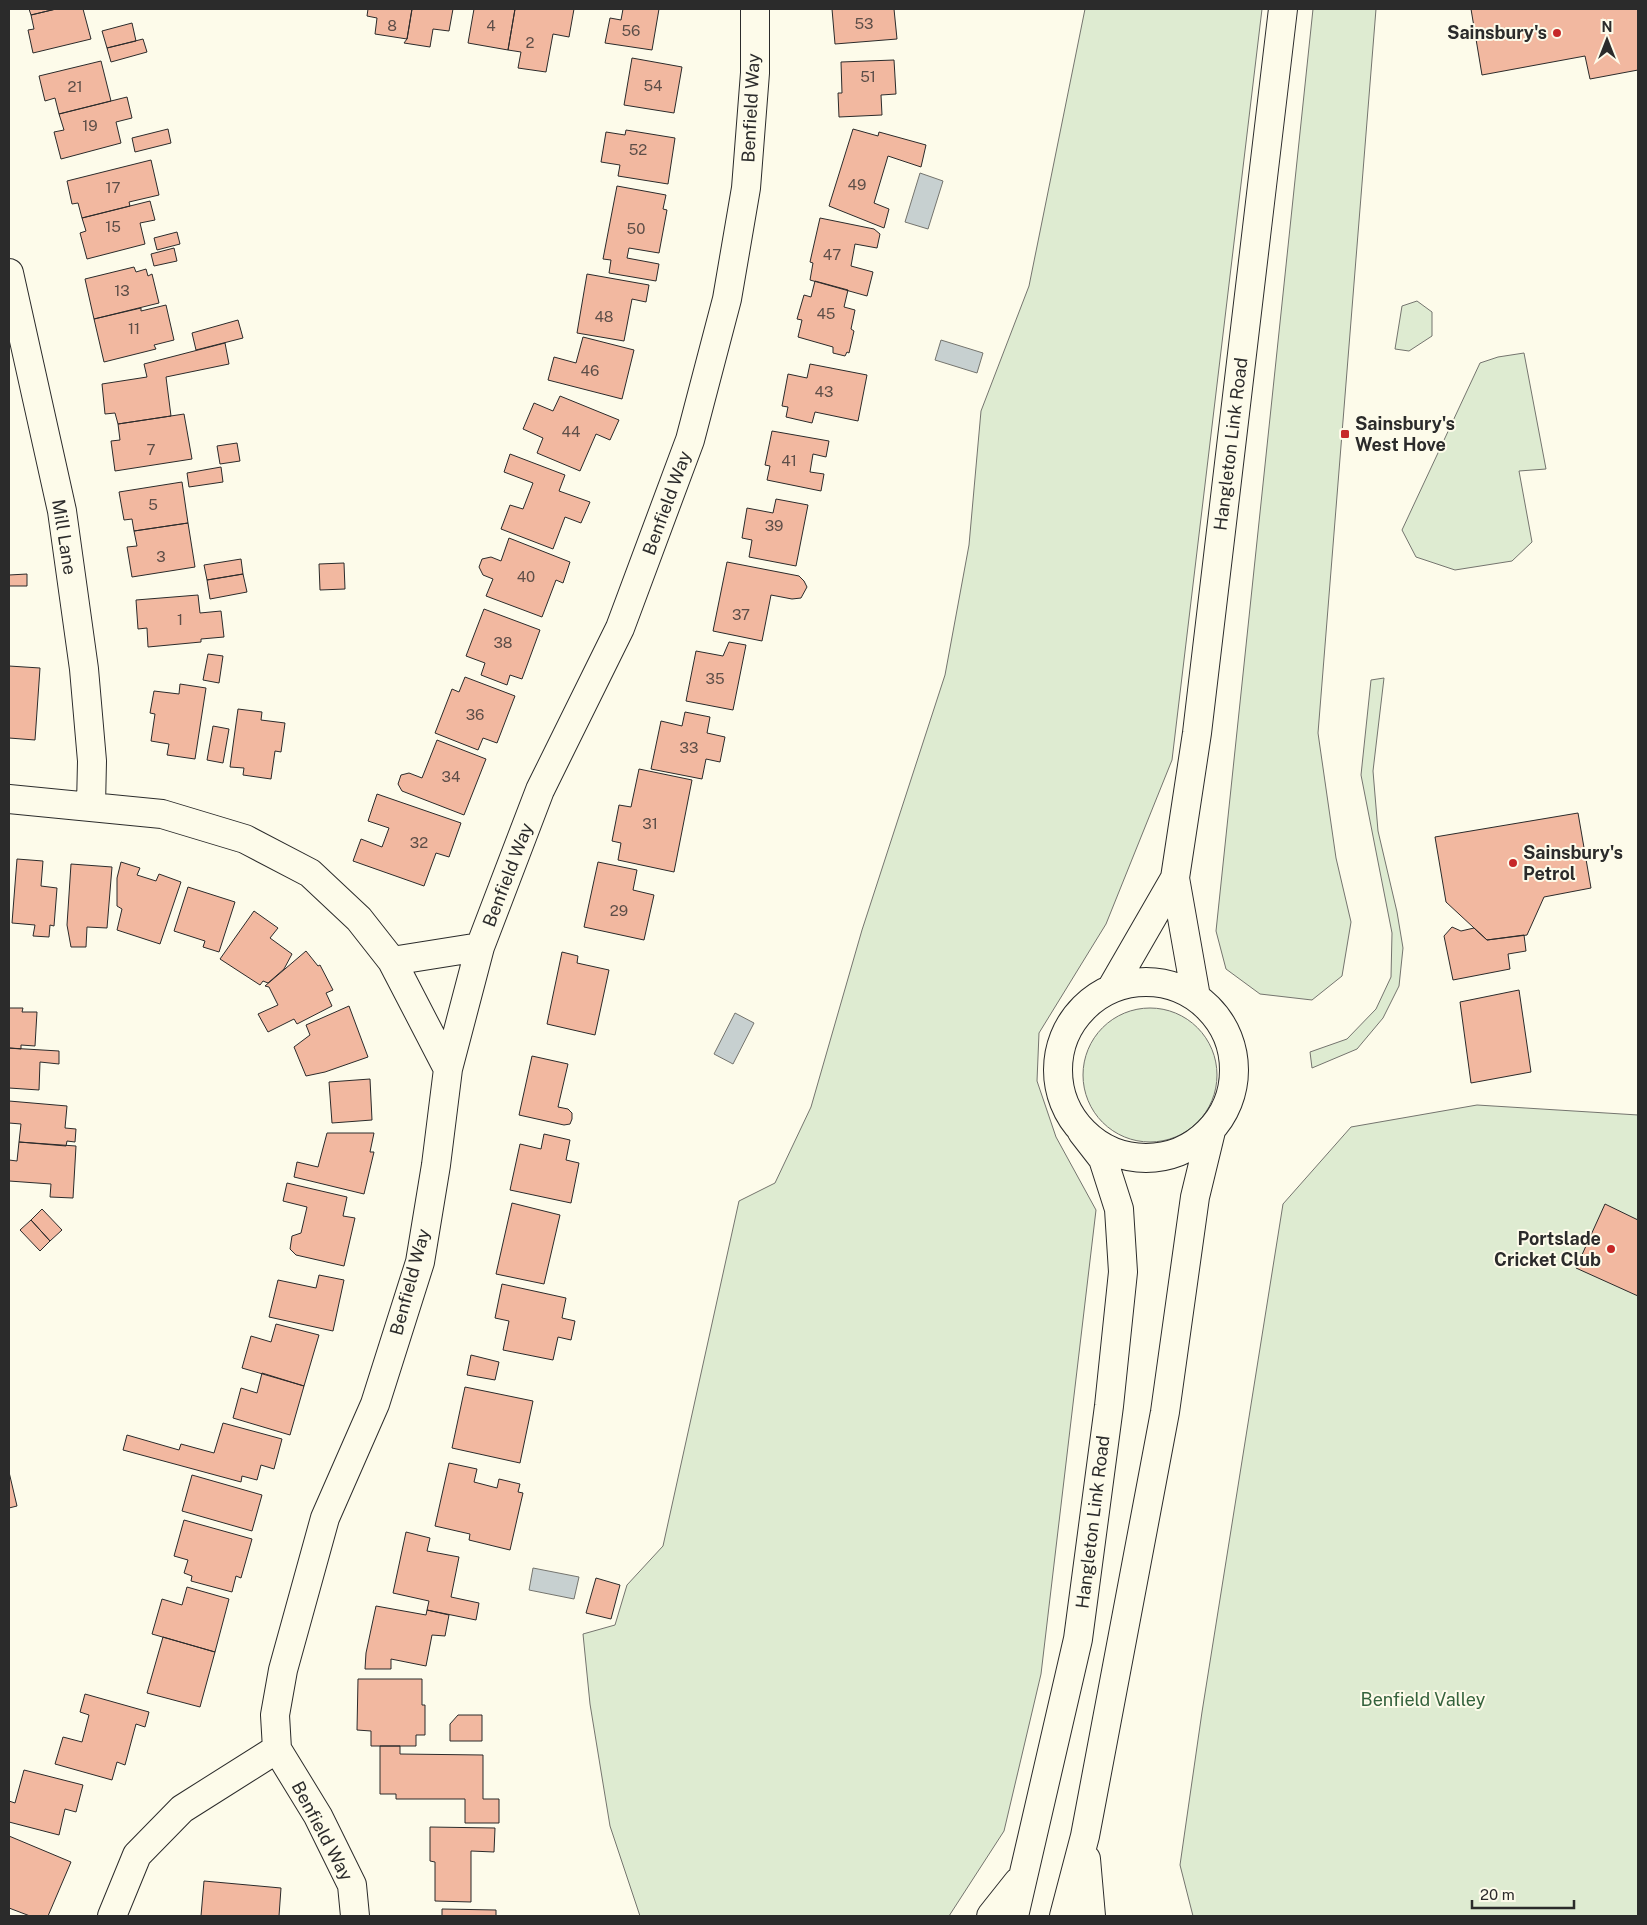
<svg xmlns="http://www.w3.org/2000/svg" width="1647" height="1925" viewBox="0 0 1647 1925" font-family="'Public Sans',sans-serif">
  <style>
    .green { fill: #deebd1; stroke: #74746e }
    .water { fill: #c7d0d0; stroke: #74746e }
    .building { fill: #f2b8a0; stroke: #2b2b2b }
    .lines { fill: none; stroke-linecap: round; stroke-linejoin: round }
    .minor-casing { stroke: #2b2b2b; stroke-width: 30 }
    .highway-casing { stroke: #2b2b2b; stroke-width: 30 }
    .minor { stroke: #fdfbea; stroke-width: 28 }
    .highway { stroke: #fdfbea; stroke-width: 28 }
    .poi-dot { fill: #c62828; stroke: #fdfbea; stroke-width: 2 }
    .labels { text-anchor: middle; stroke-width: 4; stroke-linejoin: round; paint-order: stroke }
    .number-label { font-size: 15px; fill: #5d4e48 }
    .poi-label { font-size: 18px; font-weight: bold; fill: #2b2b2b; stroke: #fdfbea; text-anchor: end }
    .street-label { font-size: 18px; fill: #2b2b2b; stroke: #fdfbea }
    .park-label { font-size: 18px; fill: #34623c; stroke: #fdfbea }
  </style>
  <rect width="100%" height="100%" fill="#fdfbea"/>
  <!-- green -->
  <path class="green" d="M1085,9H1262L1172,760L1106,924L1039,1033L1037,1081L1056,1137L1096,1210L1041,1674L1004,1831L949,1916H640L610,1826L590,1704L583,1634L615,1625L627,1585L663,1546L739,1201L775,1183L811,1107L862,930L945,675L969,545L981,411L1029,286Z
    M1313,9H1376L1318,733L1336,858L1351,922L1342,976L1312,1000L1260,994L1226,969L1216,931Z
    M1417,301L1432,312V336L1409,351L1395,349L1402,306Z
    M1524,353L1546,469L1519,471L1532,542L1512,561L1455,570L1416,557L1402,530L1480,363L1498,357Z
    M1384,678L1373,771L1378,831L1397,912L1403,948L1399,986L1383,1018L1357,1049L1312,1068L1310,1052L1347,1039L1376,1009L1391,977L1392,933L1361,775L1371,680Z
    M1083 1075a67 67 0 1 1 134 0a67 67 0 1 1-134 0Z
    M1477,1105L1638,1115V1916H1193L1180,1865L1202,1712L1283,1204L1351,1127Z"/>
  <!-- water -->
  <path class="water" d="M920,173L943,181L928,229L905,222Z
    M941,340L983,353L977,373L935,360Z
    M735,1013L754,1023L733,1064L714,1054Z
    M533,1568L579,1577L574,1599L529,1590Z"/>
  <!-- building -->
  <path class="building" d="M29,9H56L31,15Z
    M56,9H83L91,39L33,53L28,30L34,29L31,15Z
    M368,9H412L407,39L375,34L377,18L367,16Z
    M412,9H453L449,31L433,29L430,47L404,43L407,39Z
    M474,9H515L508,50L468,43Z
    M515,9H574L569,37L553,34L546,72L518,68L521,52L508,50Z
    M623,9H659L652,50L605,43L610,18L621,20Z
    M832,9H894L897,39L835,44Z
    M1471,9H1638V70L1590,79L1585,56L1482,75Z
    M132,23L136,41L107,48L102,31Z
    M143,39L147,52L111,62L107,48Z
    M632,58L682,67L674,113L624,105Z
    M894,60L896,94L881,95L882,115L839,117L838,93H842L841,62Z
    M101,61L111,101L59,114L55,98L45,101L39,76Z
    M127,97L132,118L116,122L121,143L61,159L54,132L64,130L59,114Z
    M168,129L171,143L135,152L132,138Z
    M853,129L878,136L879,132L926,145L921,167L888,156L874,203L889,209L884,228L829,206Z
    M626,130L675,138L668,184L618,176L620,165L601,162L606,132L625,135Z
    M151,160L159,195L129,202L130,206L82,218L78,203L72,204L67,181Z
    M617,186L666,195L663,209L667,210L659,253L629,248L627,258L659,264L656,281L609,273L611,260L603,259Z
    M150,201L155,220L140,223L145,244L87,259L80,233L86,231L82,218Z
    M820,218L874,229L880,234L877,248L855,244L851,266L873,272L867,296L810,280L813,263L810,262Z
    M177,232L180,244L157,250L154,238Z
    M174,248L177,261L154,266L151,254Z
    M134,267L136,272L146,269L148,276L152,274L159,303L94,319L85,279Z
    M587,274L649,285L646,302L632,299L624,341L577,333Z
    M815,281L848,290L844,307L855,310L851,329L854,331L849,353L847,352L845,356L833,353V347L798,337L802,320L797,319L804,295L811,297Z
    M166,305L174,340L154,345L156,349L104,362L94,319L141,308V311Z
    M238,320L243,338L196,350L192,333Z
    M583,337L634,350L622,399L548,380L554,357L576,363Z
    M225,343L229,364L166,377L171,416L118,424L115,413L105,414L102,384L147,377L144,364Z
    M810,364L867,375L858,421L815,412L812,423L786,417L788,407L782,406L788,374L807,378Z
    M560,396L619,420L610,440L596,434L580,471L537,453L543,438L523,429L534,403L553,411Z
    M184,414L192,459L115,471L111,441L120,440L118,424Z
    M772,431L829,441L826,457L813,454L810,472L824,474L821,491L767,480L770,466L765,465Z
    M237,443L240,461L220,464L217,446Z
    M510,454L565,475L559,491L590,502L581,523L565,517L553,549L501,529L510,505L523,509L533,483L504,472Z
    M221,467L223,482L189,487L187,473Z
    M182,482L188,523L134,531L132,519L124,520L119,492Z
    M776,499L808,505L796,566L749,557L752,540L742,538L747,508L773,513Z
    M188,523L195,567L132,577L127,547L137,546L134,531Z
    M509,538L570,562L563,583L556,580L542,617L486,596L493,579L483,575L479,567L482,559L491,557L501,561Z
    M241,559L243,574L207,580L204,565Z
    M727,562L799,576L804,581L807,587L801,598L792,599L771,595L762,641L713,631Z
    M344,563L345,589L320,590L319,564Z
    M27,574V586H9V575Z
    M243,574L247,592L210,599L207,580Z
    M198,595L200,613L221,611L224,637L201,639V642L148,647L147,628L138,629L136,600Z
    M484,609L540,630L522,679L510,675L507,685L481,675L485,663L466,656Z
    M729,642L746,645L733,710L686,701L696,651L723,656Z
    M208,654L223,656L219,683L203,680Z
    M9,666L40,668L35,740L9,738Z
    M465,677L515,696L497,743L483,738L478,750L435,733L452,689L459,692Z
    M180,684L206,688L195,759L167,755L169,744L151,741L155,714L150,713L154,691L179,694Z
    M238,709L262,712L261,720L285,723L281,752L275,751L271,779L243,775L244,768L230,767Z
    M685,712L710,717L707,733L725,737L720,762L706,759L702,779L651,769L661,721L682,726Z
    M213,726L229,729L223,763L207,760Z
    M437,740L486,759L464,815L402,791L398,784L401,775L409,773L422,778Z
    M639,769L692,780L674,872L618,860L621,843L612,841L619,805L631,807Z
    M377,794L461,823L449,857L436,853L424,886L353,861L361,839L382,847L389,828L368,821Z
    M1578,813L1591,888L1544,897L1527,935L1487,940L1446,902L1435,837Z
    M17,859L43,861L41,886L57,888L54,926L50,925L49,937L33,936L35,925L12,923Z
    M121,862L140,868L137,875L156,881L159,874L181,882L160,944L117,930L122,909L117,906V878Z
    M598,862L637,870L633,890L654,895L644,940L584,927Z
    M71,864L112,867L107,928L87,927L86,947H71L67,925Z
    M188,887L235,902L219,952L203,947L205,941L174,931Z
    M254,911L278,928L270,938L292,954L284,969L268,983L263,981L260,985L220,959Z
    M1452,927L1461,931L1474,928L1487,940L1524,935L1526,951L1508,954L1510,969L1453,980L1444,936Z
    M306,951L318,966L320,965L333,990L326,993L332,1006L297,1024L294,1019L268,1032L258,1014L278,1005L269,987L265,986Z
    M562,952L578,956L577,963L609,970L595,1035L547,1024Z
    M1519,990L1531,1072L1471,1083L1460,1002Z
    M349,1006L368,1057L325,1072L306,1076L294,1047L310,1035L306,1025Z
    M9,1008H23L22,1012H37L35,1046L21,1045V1049L9,1048Z
    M9,1048L59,1051V1064L40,1062L39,1090L9,1088Z
    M532,1056L568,1064L558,1107L568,1109L572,1113V1119L570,1124L564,1125L519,1115Z
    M370,1079L372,1120L332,1123L329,1082Z
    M9,1101L67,1106L65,1128L76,1129L75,1142L67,1141L66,1146L19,1142L21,1124L9,1123Z
    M327,1133H374L370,1152H374L364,1194L294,1177L297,1162L318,1167Z
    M544,1134L570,1140L566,1160L579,1163L571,1203L510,1190L520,1144L541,1149Z
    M19,1142L76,1146L73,1198L50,1197L51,1184L9,1181V1160L17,1161Z
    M287,1183L347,1197L343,1216L355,1218L344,1266L296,1255L290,1249L292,1236L301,1233L307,1207L283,1201Z
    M512,1203L560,1215L544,1284L496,1274Z
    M1605,1204L1638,1220V1296L1576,1268Z
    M42,1209L62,1230L50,1241L31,1220Z
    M31,1220L50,1241L40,1251L20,1230Z
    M319,1275L344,1280L333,1331L269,1317L278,1280L316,1288Z
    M502,1284L566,1298L562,1318L575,1321L571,1340L558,1337L553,1360L503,1350L509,1321L495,1318Z
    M276,1324L319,1335L304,1386L242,1368L251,1336L271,1342Z
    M471,1355L499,1362L495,1380L467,1375Z
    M262,1373L304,1386L290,1435L233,1418L241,1388L257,1393Z
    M465,1387L533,1401L520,1463L452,1448Z
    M223,1423L282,1439L274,1469L261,1465L257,1480L242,1476L241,1482L123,1450L127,1435L179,1450L181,1444L214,1453Z
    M449,1463L477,1469L474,1482L497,1488L499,1479L520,1484L518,1492L523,1493L510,1550L469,1540L470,1534L435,1526Z
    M9,1472L17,1506L9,1508Z
    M192,1475L262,1495L252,1531L182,1511Z
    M184,1520L252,1539L241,1578L236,1576L232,1592L191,1581L192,1576L184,1573L188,1560L174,1556Z
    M406,1532L430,1538L427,1551L459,1557L451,1597L479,1603L476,1620L427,1610L429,1601L393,1593Z
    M596,1578L620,1585L611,1619L586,1613Z
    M187,1587L229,1599L215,1652L152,1634L162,1599L182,1605Z
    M376,1606L426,1615L427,1610L449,1615L445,1636L432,1635L426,1666L391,1659V1669H365L366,1653Z
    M163,1637L215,1652L200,1707L147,1693Z
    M358,1679H422V1705H425V1735H416V1746H371V1731L357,1730Z
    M85,1694L149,1712L145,1727L136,1724L125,1765L117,1762L112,1780L55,1764L63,1737L82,1742L89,1715L80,1712Z
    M458,1715H482V1741H450V1724Z
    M380,1746H400V1754L483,1755V1799H499V1823H465V1799H396V1794H380Z
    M24,1770L83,1785L76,1812L65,1809L59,1835L9,1822V1801L15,1803Z
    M430,1827L495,1828L494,1852L471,1851V1902L435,1901V1862L430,1861Z
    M9,1836L71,1862L48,1916H30L9,1908Z
    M204,1881L281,1888L279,1916H201Z
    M442,1909L496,1910V1916H442Z"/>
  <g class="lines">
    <!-- minor casing -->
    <g class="minor-casing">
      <path id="minor" d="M9,273L62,511L84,669L92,761L91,806
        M9,799L162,814L245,839L310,873L359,919L392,961L448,1069
        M392,961L480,947
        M112,1916L137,1855L182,1809L277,1749
        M355,1916L352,1885L318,1816L277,1749L275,1715L283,1670L325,1518L375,1404L420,1262L436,1165L448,1069L480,947L540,790L620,628L690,440L727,299L746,188L755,73V9"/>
    </g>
    <!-- highway casing -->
    <g class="highway-casing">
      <path id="highway" d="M1058 1070a88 88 0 1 1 176 0a88 88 0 1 1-176 0Z
        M1111,989L1175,878
        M1196,997L1175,878L1197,733L1283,9
        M1086,1859L1091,1916
        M991,1916L1018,1882
        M1014,1916L1078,1639L1109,1406L1123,1272L1119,1209L1103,1159L1082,1132
        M1064,1916L1085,1836L1165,1412L1195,1197L1211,1131"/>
    </g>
    <!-- minor -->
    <use href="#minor" class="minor"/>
    <!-- highway -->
    <use href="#highway" class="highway"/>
  </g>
  <!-- markers -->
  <g class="poi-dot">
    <circle cx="1557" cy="33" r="5"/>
    <rect x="1340" y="429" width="10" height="10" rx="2.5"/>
    <circle cx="1513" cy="863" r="5"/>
    <circle cx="1611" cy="1249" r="5"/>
  </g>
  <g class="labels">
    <!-- number labels -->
    <g class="number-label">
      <text x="864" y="29">53</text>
      <text x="392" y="31">8</text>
      <text x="491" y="31">4</text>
      <text x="631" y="36">56</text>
      <text x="530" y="48">2</text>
      <text x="868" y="82">51</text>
      <text x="653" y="91">54</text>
      <text x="75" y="92">21</text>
      <text x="90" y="131">19</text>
      <text x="638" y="155">52</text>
      <text x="857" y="190">49</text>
      <text x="113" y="193">17</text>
      <text x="113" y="232">15</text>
      <text x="636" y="234">50</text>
      <text x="832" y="260">47</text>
      <text x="122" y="296">13</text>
      <text x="826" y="319">45</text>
      <text x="604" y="322">48</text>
      <text x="134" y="334">11</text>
      <text x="590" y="376">46</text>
      <text x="824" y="397">43</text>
      <text x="571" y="437">44</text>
      <text x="151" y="455">7</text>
      <text x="789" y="466">41</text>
      <text x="153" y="510">5</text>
      <text x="774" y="531">39</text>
      <text x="161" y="562">3</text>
      <text x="526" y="582">40</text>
      <text x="741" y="620">37</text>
      <text x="180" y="625">1</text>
      <text x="503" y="648">38</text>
      <text x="715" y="684">35</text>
      <text x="475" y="720">36</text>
      <text x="689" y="753">33</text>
      <text x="451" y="782">34</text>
      <text x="650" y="829">31</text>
      <text x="419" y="848">32</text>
      <text x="619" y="916">29</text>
    </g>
    <!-- poi labels -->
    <g class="poi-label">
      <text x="1547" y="39">Sainsbury's</text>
      <text x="1355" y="430" text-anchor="start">Sainsbury's<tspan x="1355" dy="21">West Hove</tspan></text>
      <text x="1523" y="859" text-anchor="start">Sainsbury's<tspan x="1523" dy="21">Petrol</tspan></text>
      <text x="1601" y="1245">Portslade<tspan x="1601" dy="21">Cricket Club</tspan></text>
    </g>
    <!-- street labels -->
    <g class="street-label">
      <text transform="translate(751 108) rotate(-87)" y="6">Benfield Way</text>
      <text transform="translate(1231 444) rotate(-83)" y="6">Hangleton Link Road</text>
      <text transform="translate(667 503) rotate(-70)" y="6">Benfield Way</text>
      <text transform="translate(64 537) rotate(81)" y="6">Mill Lane</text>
      <text transform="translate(508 875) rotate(-69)" y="6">Benfield Way</text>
      <text transform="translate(410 1282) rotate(-75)" y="6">Benfield Way</text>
      <text transform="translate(1093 1522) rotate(-83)" y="6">Hangleton Link Road</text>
      <text transform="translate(322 1831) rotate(62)" y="6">Benfield Way</text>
    </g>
    <!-- park labels -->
    <g class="park-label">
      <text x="1423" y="1706">Benfield Valley</text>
    </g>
  </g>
  <!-- border -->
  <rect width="1647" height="1925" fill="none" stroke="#2b2b2b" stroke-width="20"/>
  <!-- north arrow -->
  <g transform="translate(1607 40)" stroke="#fdfbea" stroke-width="4" paint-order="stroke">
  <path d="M0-4L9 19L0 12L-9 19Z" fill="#2b2b2b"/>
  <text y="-8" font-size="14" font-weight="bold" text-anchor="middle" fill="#2b2b2b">N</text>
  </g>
  <!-- scale -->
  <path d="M1472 1900v8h102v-8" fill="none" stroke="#2b2b2b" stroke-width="2.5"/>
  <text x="1480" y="1900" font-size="15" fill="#2b2b2b" stroke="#fdfbea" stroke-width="4" paint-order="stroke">20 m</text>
</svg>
